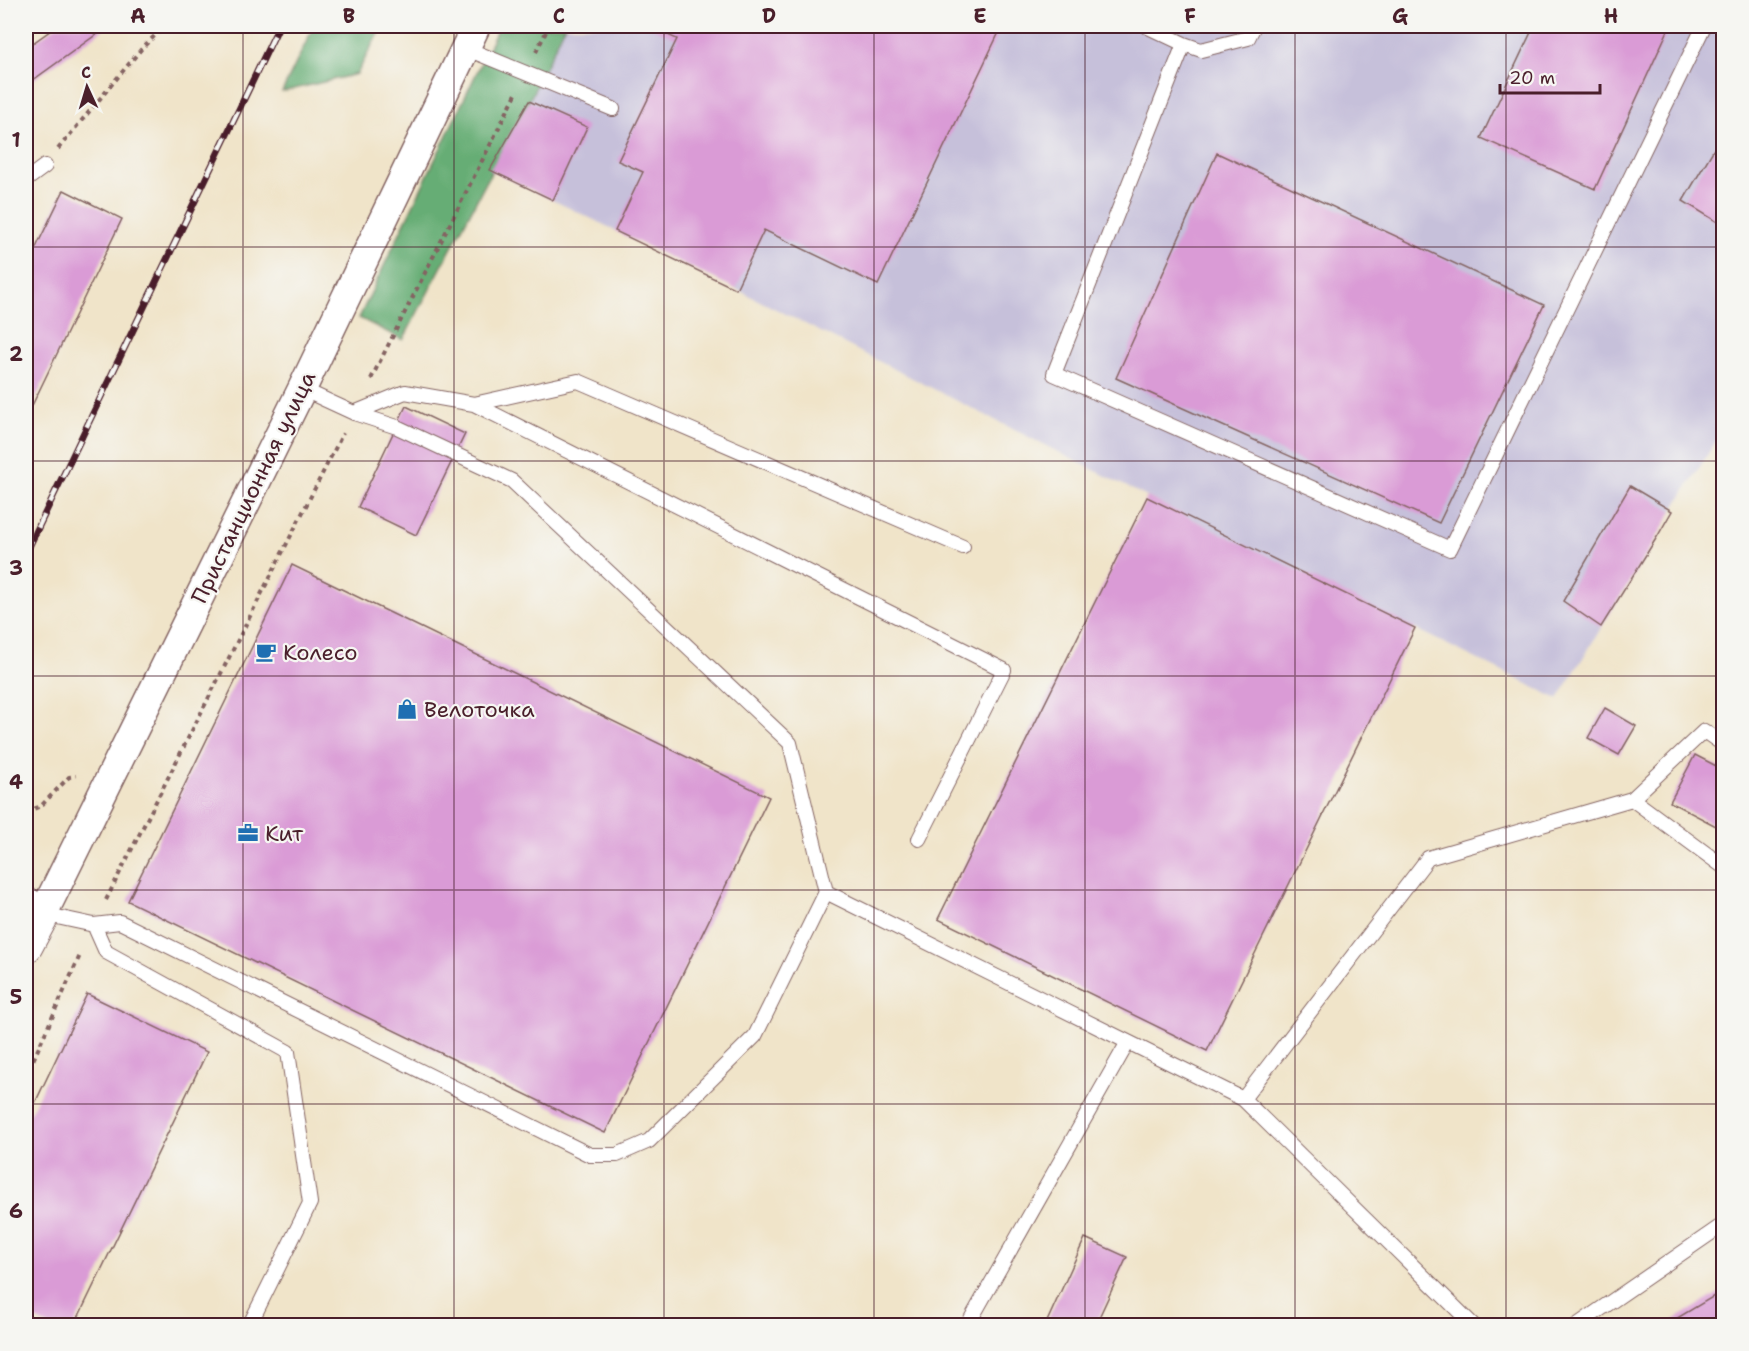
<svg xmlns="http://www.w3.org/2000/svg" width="1749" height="1351" viewBox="0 0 1749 1351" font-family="'Shantell Sans',sans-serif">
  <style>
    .industrial { fill: #c6c0da }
    .forest { fill: #66ad74; stroke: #586650; stroke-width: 1.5 }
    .building { fill: #da9bd6 }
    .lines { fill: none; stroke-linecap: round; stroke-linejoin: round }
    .service-casing { stroke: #846462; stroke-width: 16 }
    .minor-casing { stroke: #846462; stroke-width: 31 }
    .tertiary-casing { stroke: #846462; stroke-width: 35 }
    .path { stroke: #846462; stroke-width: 4; stroke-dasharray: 4.5 4.5; stroke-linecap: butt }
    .service { stroke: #fff; stroke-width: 14 }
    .minor { stroke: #fff; stroke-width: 28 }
    .tertiary { stroke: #fff; stroke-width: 33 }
    .rail-casing { stroke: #4a1f2b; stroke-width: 7 }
    .rail { stroke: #f6f6f2; stroke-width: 4.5; stroke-dasharray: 14; stroke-linecap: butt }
    .grid { fill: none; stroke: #4a1f2b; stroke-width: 1.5; stroke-opacity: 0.55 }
    .labels { text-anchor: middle; stroke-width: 4.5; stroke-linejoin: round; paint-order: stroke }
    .street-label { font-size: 22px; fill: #4a1f2b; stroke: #f6f6f2 }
    .poi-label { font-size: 22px; fill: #4a1f2b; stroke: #f6f6f2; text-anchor: start }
    .neatline { fill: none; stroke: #4a1f2b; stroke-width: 2 }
    .grid-label { font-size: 20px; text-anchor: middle; font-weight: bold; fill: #4a1f2b }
  </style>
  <rect width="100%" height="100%" fill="#f6f6f2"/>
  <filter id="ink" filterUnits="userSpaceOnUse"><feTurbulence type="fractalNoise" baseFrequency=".0167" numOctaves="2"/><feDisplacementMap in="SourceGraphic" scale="12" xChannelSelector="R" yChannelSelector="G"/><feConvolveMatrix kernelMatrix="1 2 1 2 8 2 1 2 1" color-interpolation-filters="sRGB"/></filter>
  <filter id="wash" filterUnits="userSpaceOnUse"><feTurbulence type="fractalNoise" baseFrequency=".008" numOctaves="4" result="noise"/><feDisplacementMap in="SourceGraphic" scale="24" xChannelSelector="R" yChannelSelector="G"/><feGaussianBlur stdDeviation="1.35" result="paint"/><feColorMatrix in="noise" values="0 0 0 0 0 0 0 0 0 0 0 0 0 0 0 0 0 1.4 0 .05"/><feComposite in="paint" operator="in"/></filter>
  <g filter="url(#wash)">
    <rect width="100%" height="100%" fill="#f0e4c9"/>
    <!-- industrial -->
    <path class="industrial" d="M565,26H1723V430L1672,511L1558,699L1147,497L736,289L491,170L529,101Z"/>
    <!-- forest -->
    <path class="forest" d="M314,26H382L357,74L282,92Z
      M499,26H565L529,101L403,340L359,318Z"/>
    <g id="blocks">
      <!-- building -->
      <path class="building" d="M57,26H108L26,85V48Z
        M648,26H1002L878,285L764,230L736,289L615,231L643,172L618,161L677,39Z
        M1534,26H1670L1595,189L1481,138Z
        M529,101L587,127L553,200L490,170Z
        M1724,132V226L1683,201Z
        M1217,153L1544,305L1439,523L1116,378Z
        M64,190L122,219L26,418V268Z
        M406,406L465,434L416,535L358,507Z
        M1630,486L1672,511L1657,537L1601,627L1563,601Z
        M1147,497L1415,628L1207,1051L938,919Z
        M292,565L769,797L605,1133L128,901Z
        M1605,708L1636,726L1619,755L1588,738Z
        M1695,755L1724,770V812L1716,826L1670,802Z
        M87,994L207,1052L74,1326H49L26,1314V1122Z
        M1085,1238L1127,1257L1095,1326H1045Z
        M1724,1290V1326H1664Z"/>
    </g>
  </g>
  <g filter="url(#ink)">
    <use href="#blocks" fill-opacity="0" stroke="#846462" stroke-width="1.5"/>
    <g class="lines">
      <!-- service casing -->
      <g class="service-casing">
        <path id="service" d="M1146,26L1184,44L1201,50L1248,38L1254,26
          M1184,44L1054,374L1450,549L1704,26
          M465,48L613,109
          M26,180L45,166
          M302,389L354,413L397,427L512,481L790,743L826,892L1128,1042L967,1326
          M474,404L578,381L963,547
          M354,413L405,392L474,404L1004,670L919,839
          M1632,799L1704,731L1724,745
          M43,914L94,925L120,922L590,1155H617L649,1141L755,1036L826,892
          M94,925L106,952L288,1052L310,1203L249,1326
          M1128,1042L1243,1099L1474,1326
          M1243,1099L1428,858L1632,799L1724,867
          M1576,1326L1724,1224"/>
      </g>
      <!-- minor casing -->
      <g class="minor-casing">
        <path id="minor" d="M43,914L302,389L476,26"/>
      </g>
      <!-- tertiary casing -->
      <g class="tertiary-casing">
        <path id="tertiary" d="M26,904L43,914L26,946"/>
      </g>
      <!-- path -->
      <path class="path" d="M536,52L549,26
        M58,149L143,47L165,26
        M371,379L516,94
        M26,812L41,806L69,777L76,776
        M106,900L343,433
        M26,1076L81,953"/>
      <!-- service -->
      <use href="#service" class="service"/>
      <!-- minor -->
      <use href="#minor" class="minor"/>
      <!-- tertiary -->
      <use href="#tertiary" class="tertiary"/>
      <!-- rail casing -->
      <g class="rail-casing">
        <path id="rail" d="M26,553L279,26"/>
      </g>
      <!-- rail -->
      <use href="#rail" class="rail"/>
    </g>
  </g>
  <!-- grid -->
  <path class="grid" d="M243,26V1326M454,26V1326M664,26V1326M874,26V1326M1085,26V1326M1295,26V1326M1506,26V1326M26,247H1724M26,461H1724M26,676H1724M26,890H1724M26,1104H1724"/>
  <!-- icons -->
  <defs>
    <g id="cafe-bare" transform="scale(1.62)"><path d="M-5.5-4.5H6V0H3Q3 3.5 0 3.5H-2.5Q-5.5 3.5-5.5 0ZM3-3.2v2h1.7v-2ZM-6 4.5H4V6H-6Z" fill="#1f6fb2" stroke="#f6f6f2" stroke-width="2.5" paint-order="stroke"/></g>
    <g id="shop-bare" transform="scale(1.62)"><path d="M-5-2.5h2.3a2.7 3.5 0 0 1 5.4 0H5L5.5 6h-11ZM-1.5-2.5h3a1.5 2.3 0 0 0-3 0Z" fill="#1f6fb2" stroke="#f6f6f2" stroke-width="2.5" paint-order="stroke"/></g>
    <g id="office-bare" transform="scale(1.62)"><path d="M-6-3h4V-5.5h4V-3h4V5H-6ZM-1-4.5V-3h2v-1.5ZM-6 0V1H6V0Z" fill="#1f6fb2" stroke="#f6f6f2" stroke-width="2.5" paint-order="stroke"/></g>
  </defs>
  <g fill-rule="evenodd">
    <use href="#cafe-bare" x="266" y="652"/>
    <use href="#shop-bare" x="407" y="709"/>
    <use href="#office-bare" x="248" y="833"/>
  </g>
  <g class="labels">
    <!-- street labels -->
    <g class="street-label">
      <text transform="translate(253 487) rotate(-64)" y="8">Пристанционная улица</text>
    </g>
    <!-- poi labels -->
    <g class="poi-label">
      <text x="283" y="660">Колесо</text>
      <text x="424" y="717">Велоточка</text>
      <text x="265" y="841">Кит</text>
    </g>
  </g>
  <!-- margin -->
  <rect width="1749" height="1351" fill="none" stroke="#f6f6f2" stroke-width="66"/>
  <!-- north arrow -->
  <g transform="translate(87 87) rotate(356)" stroke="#f6f6f2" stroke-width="4.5" paint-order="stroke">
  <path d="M0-4.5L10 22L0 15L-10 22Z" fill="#4a1f2b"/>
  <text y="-9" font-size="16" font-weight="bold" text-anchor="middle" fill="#4a1f2b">С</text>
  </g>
  <!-- scale -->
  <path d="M1500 84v9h100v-9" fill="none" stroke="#4a1f2b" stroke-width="3"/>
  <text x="1509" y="84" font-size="18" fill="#4a1f2b" stroke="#f6f6f2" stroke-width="4.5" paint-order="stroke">20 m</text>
  <rect x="33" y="33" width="1683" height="1285" class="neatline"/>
  <g class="grid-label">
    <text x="138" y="23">A</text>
    <text x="349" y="23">B</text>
    <text x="559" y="23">C</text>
    <text x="769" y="23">D</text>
    <text x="980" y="23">E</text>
    <text x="1190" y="23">F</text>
    <text x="1400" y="23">G</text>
    <text x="1611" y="23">H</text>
    <text x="16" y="147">1</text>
    <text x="16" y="361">2</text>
    <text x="16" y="575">3</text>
    <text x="16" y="789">4</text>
    <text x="16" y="1004">5</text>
    <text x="16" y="1218">6</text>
  </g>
</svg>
